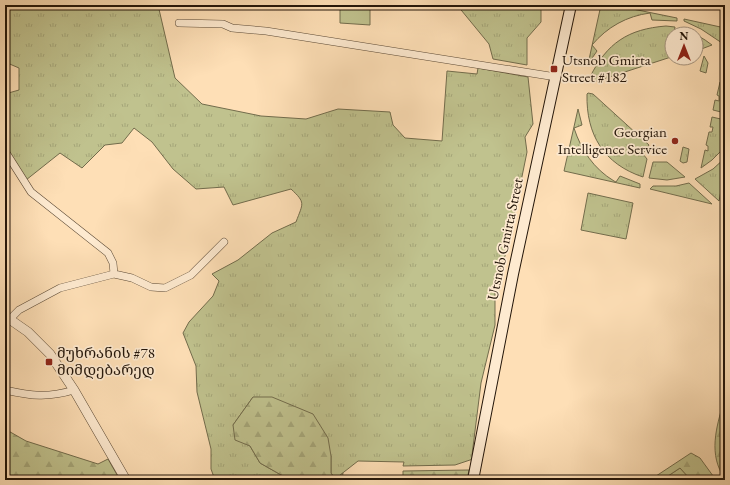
<svg xmlns="http://www.w3.org/2000/svg" width="730" height="485" viewBox="0 0 730 485" font-family="'EB Garamond','Noto Serif Georgian',serif">
  <style>
    .grass { fill: url(#grass-tufts); stroke: #726c4c }
    .forest { fill: url(#forest-firs); stroke: #726c4c }
    .pitch { fill: #c0c28e; stroke: #726c4c }
    .lines { fill: none; stroke-linecap: round; stroke-linejoin: round }
    .minor-casing { stroke: #5a4834; stroke-width: 8 }
    .tertiary-casing { stroke: #5a4834; stroke-width: 10 }
    .secondary-casing { stroke: #231509; stroke-width: 12 }
    .minor { stroke: #feead0; stroke-width: 7 }
    .tertiary { stroke: #feead0; stroke-width: 9 }
    .secondary { stroke: #feead0; stroke-width: 10 }
    .poi-dot { fill: #8f2418; stroke: #feead0; stroke-width: 1.5 }
    .labels { text-anchor: middle; stroke-width: 3.5; stroke-linejoin: round; paint-order: stroke }
    .poi-label { font-size: 15px; fill: #231509; stroke: #feead0; text-anchor: start }
    .street-label { font-size: 15px; fill: #231509; stroke: #feead0 }
  </style>
  <defs>
    <pattern id="grass-tufts" width="24" height="20" patternUnits="userSpaceOnUse"><rect width="24" height="20" fill="#c0c28e"/><path d="M3 7l-1-3M5 7V3M7 7l1-3M15 17l-1-3M17 17v-4M19 17l1-3" fill="none" stroke="#a5a679"/></pattern>
    <pattern id="forest-firs" width="22" height="20" patternUnits="userSpaceOnUse"><rect width="22" height="20" fill="#c0c28e"/><path d="M5 1l3.5 6h-7zM16 11l3.5 6h-7z" fill="#a5a679"/></pattern>
  </defs>
  <rect width="100%" height="100%" fill="#fedfb6"/>
  <filter id="stains"><feTurbulence type="fractalNoise" baseFrequency=".005" numOctaves="4"/><feColorMatrix values="0 0 0 0 .2 0 0 0 0 .09 0 0 0 0 .02 0 0 0 .5 -.17"/></filter>
  <radialGradient id="worn" r=".72"><stop offset=".6" stop-color="#630" stop-opacity="0"/><stop offset="1" stop-color="#630" stop-opacity=".3"/></radialGradient>
  <!-- grass -->
  <path class="grass" d="M5,5H158L175,78L202,104L261,116L306,119L338,109L390,112L393,125L405,138L442,141L447,71L477,74L478,68L528,77L533,124L525,137L527,152L507,250L495,285V325L481,383L472,455L473,459L455,465L403,466L404,462L358,461L335,479L331,473V456L253,397L233,425L250,446L260,463L290,480H215L211,469V449L197,392L196,366L183,333L189,322L213,296L219,281L212,274L238,260L272,233L296,222C303,203 306,203 291,189L233,205L224,187L196,189L173,169L152,142L134,128L122,143L105,145L82,168L60,153L26,180L5,149V94L19,90V68L5,62Z
    M457,5H541V22L527,38V65L493,59L489,44Z
    M601,5H613L677,18V21L652,20L650,13C627,16 607,27 592,45L597,51L588,64Z
    M684,19L725,28V42L722,43L701,29L684,21Z
    M666,26L675,27L674,34H672L671,45L668,47L671,57L597,81L593,80L590,77C607,43 628,29 666,26Z
    M683,29C694,33 703,38 712,45L696,51V34H683Z
    M704,56L708,63L706,73L700,71Z
    M725,59V113L713,110L715,100L719,101V96L717,95L720,82H723L724,78L721,77Z
    M588,93L593,94L649,145L643,154L647,159L643,177C604,164 586,135 587,94Z
    M578,109L582,125L574,128C581,150 594,169 614,181L616,182L620,176L640,184V188L564,171Z
    M712,117L725,120V147L712,160L701,168L705,150L708,151V146L706,145L709,132H712L713,127H710Z
    M683,147L689,149L687,162L683,163L680,161Z
    M725,158V170L719,201L695,179L713,169Z
    M653,162H667L685,177L667,180L649,178Z
    M689,183L712,204L650,189L653,186H676Z
    M588,193L633,203L626,239L581,230Z
    M680,468L691,480H662Z"/>
  <!-- forest -->
  <path class="forest" d="M253,397H272L313,414L328,438L331,456V473L335,479L343,473L342,480H290L260,463L250,446L235,440L233,425Z
    M725,397V472L722,474C708,450 718,422 725,397Z
    M5,429L26,441L98,464L108,459L120,480H5Z
    M691,453L700,458L716,480H691L680,468L662,480H650Z
    M469,470L467,480H403V471Z"/>
  <!-- pitch -->
  <path class="pitch" d="M340,5H370V25L340,23Z"/>
  <g class="lines">
    <!-- minor casing -->
    <g class="minor-casing">
      <path id="minor" d="M179,23L223,24L232,28L266,31L556,77
        M5,151L31,192L108,253L113,263L114,274
        M10,319L19,310L60,288L114,274L132,278L151,287L165,288L191,275L224,242
        M5,390C31,396 48,398 74,390"/>
    </g>
    <!-- tertiary casing -->
    <g class="tertiary-casing">
      <path id="tertiary" d="M5,316L28,332L50,354L74,390L126,480"/>
    </g>
    <!-- secondary casing -->
    <g class="secondary-casing">
      <path id="secondary" d="M473,480L513,274L571,5"/>
    </g>
    <!-- minor -->
    <use href="#minor" class="minor"/>
    <!-- tertiary -->
    <use href="#tertiary" class="tertiary"/>
    <!-- secondary -->
    <use href="#secondary" class="secondary"/>
  </g>
  <!-- markers -->
  <g class="poi-dot">
    <rect x="550" y="65" width="8" height="8" rx="2"/>
    <circle cx="675" cy="141" r="4"/>
    <rect x="45" y="358" width="8" height="8" rx="2"/>
  </g>
  <g class="labels">
    <!-- poi labels -->
    <g class="poi-label">
      <text x="562" y="65">Utsnob Gmirta<tspan x="562" dy="17">Street #182</tspan></text>
      <text x="667" y="137" text-anchor="end">Georgian<tspan x="667" dy="17">Intelligence Service</tspan></text>
      <text x="57" y="358">მუხრანის #78<tspan x="57" dy="17">მიმდებარედ</tspan></text>
    </g>
    <!-- street labels -->
    <g class="street-label">
      <text transform="translate(505 239) rotate(-78)" y="5">Utsnob Gmirta Street</text>
    </g>
  </g>
  <!-- margin -->
  <rect width="730" height="485" fill="none" stroke="#fedfb6" stroke-width="20"/>
  <rect x="6" y="6" width="718" height="473" fill="none" stroke="#231509" stroke-width="2"/>
  <rect x="10" y="10" width="710" height="465" fill="none" stroke="#231509"/>
  <!-- north arrow -->
  <g transform="translate(684 46)"><circle r="19" fill="#feead0" stroke="#a69580"/>
  <path d="M0-3L7 15L0 10L-7 15Z" fill="#8f2418"/>
  <text y="-6" font-size="11" font-weight="bold" text-anchor="middle" fill="#231509">N</text>
  </g>
  <rect width="100%" height="100%" filter="url(#stains)"/>
  <rect width="100%" height="100%" fill="url(#worn)"/>
</svg>
